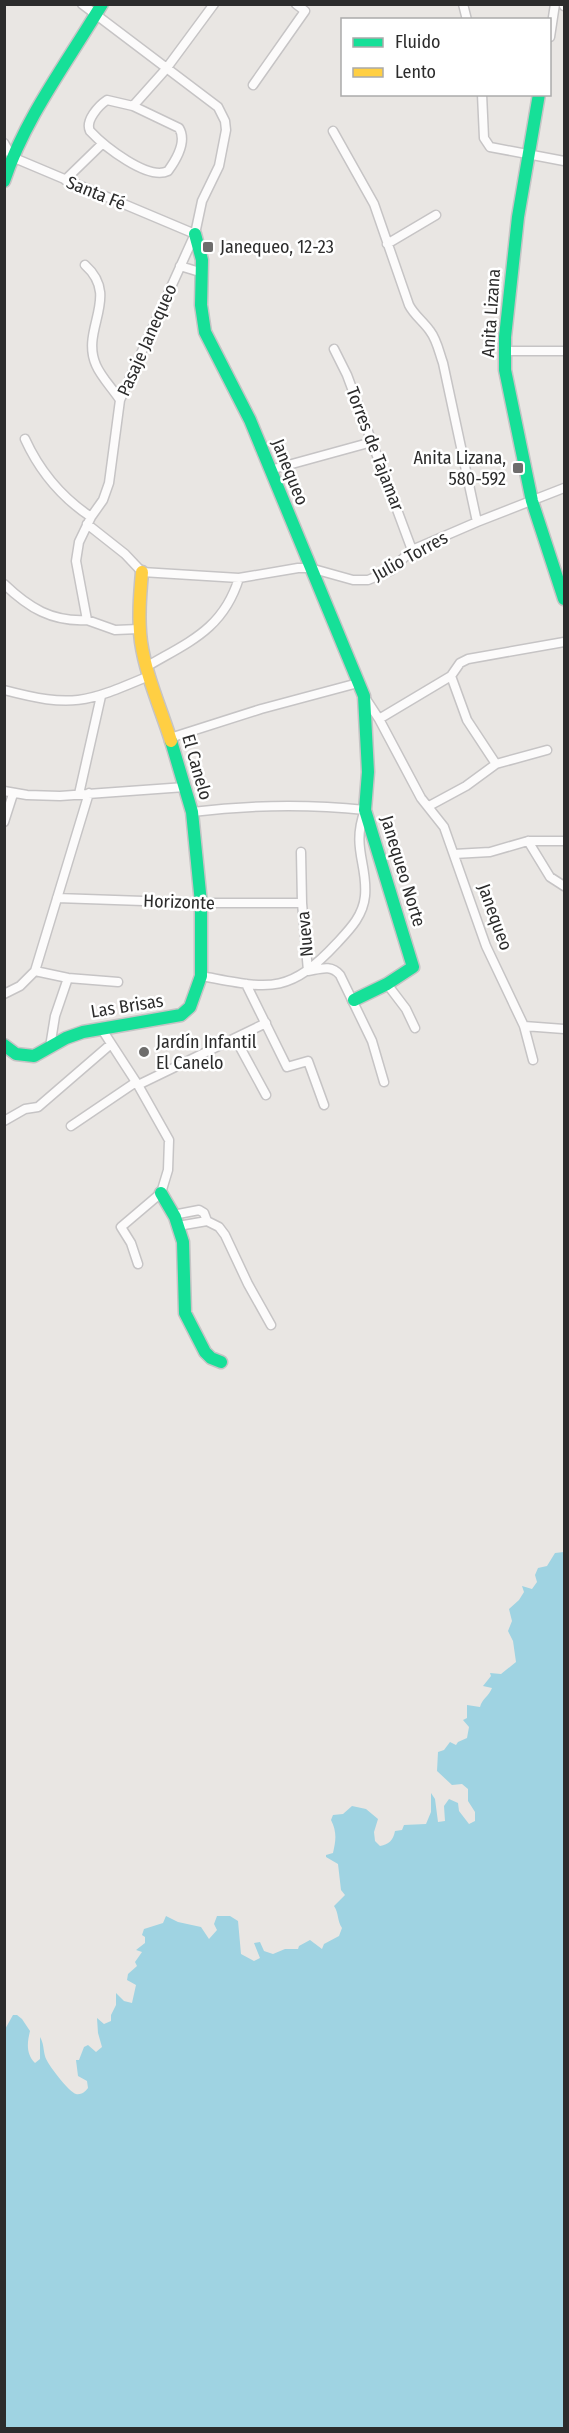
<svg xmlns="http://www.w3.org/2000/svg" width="569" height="2433" viewBox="0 0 569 2433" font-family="'Fira Sans Condensed',sans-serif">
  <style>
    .water { fill: #9fd3e2 }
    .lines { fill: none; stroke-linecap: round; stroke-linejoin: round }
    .street-casing { stroke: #c6c4c5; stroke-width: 11 }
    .fast-casing { stroke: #c6c4c5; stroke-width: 15 }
    .slow-casing { stroke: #c6c4c5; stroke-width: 15 }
    .street { stroke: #fcfbfb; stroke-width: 8 }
    .fast { stroke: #16e098; stroke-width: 12 }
    .slow { stroke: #ffcf43; stroke-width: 12 }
    .poi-dot { fill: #6e6d6c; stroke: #fff; stroke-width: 2 }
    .labels { text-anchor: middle; stroke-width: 5; stroke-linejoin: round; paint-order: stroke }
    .street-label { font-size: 18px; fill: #2c2c2c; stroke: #fff }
    .poi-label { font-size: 18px; fill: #2c2c2c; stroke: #fff; text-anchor: start }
  </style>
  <rect width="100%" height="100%" fill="#e9e6e3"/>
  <!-- water -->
  <path class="water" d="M564,1552V2428H5L4,2031L13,2015H17L22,2019L30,2031C27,2043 26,2054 35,2063L40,2059V2037C44,2044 43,2049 45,2056C46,2063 70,2093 76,2094C81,2095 85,2092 88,2088L87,2081L78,2076L76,2060H79L84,2047L88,2045L96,2052L102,2047L98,2033L97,2018L104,2024L111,2021V2015L116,2005V1993L124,2001L132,2003L136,1985L127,1980L128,1974L137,1966L135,1962L142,1952L136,1950L145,1943V1937L142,1935L144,1929L163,1923L166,1916L178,1922L201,1927L209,1939L217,1930L214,1924L217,1916H230L238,1921L241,1954L254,1961L260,1958L254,1943L260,1942L264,1951L273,1954L285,1949H298L299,1946L310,1940L322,1949L324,1944L339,1936L342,1928C337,1921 339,1913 334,1906L345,1895L341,1890L338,1864L326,1857V1855L333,1853C336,1840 337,1832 331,1820L333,1815L343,1814L352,1806L366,1809L378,1819L374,1832L375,1841L380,1846C389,1844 393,1841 395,1831L402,1830L404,1825L426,1824L431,1812V1793L435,1799L438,1822L445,1821L444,1806L449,1799L458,1803L459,1811L469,1824L475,1821V1812L468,1801V1789L462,1784L452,1785L437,1771L438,1752L444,1750L450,1742L456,1745L458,1742L467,1738L469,1727L463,1720L467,1718V1705L480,1707C482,1699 489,1696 492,1688L483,1686L491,1676L490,1673L501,1674L516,1662L513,1641L508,1631L512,1621L509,1609L519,1600L524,1592L522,1586L532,1589L537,1582L535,1575L538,1568L547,1566L555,1553Z"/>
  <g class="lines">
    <!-- street casing -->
    <g class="street-casing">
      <path id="street" d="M82,4L218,107L225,121L226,130L219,166L202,201L195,234L120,400L109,483L103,500L91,517L79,542L76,561L87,620
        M463,4L467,20
        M563,4L564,6
        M550,37L555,4
        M253,85L305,11L296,4
        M482,94L484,138L490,147L564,161
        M107,100L133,106L179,128C187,141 176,160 168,171C148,181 104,146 90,131C85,121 98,106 107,100Z
        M133,106L166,69L214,4
        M333,131L374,204L409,305C414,315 423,321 430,331C437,340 439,352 443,363L477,522
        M4,143L12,157L195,234
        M65,180L102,144
        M387,244L436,215
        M85,265C121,297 80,329 96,365C101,377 113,389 120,400
        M180,266L203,273
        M334,349L347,375L412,550
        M504,351H564
        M25,439C40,472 61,497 91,517
        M270,470L372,442
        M87,524L125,554L142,572L239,578L298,568H310L353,580H368L390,571L412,550L477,522L564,488
        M4,584C29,608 52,622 87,620
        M87,620L115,630L139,629
        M146,667C188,642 223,630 239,578
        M451,676L467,720L496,764
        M4,690C73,708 85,703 149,676
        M364,696L379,719L421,798L444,827L486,946L524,1026L533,1060
        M379,719L451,676L460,663L468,659L564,642
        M170,738L261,709L358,683
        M4,791L27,795L60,796L185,787
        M79,794L101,696
        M429,806L466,786L496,764L547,750
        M192,812C250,805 307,804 365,810C351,848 368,864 365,896C363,916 350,929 337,943C287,997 267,988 201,976
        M4,822L13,794
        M528,841L550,877L564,886
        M301,852L302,903L308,971
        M454,854L490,852L528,841H564
        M57,898L201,903H302
        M35,971L68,978L118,982
        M308,971C320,969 331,964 340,975L372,1041L384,1082
        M246,984L287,1067L308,1061L324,1105
        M387,984L406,1009L415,1028
        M4,994L20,986L35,971L89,793
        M524,1026L564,1029
        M101,1028L138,1085L169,1140L168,1170L161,1193L121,1227L131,1243L138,1264
        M235,1038L266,1095
        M50,1047L55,1016L68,978
        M138,1085L266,1023
        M4,1121L25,1109L38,1107L111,1044
        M71,1126L136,1082
        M173,1215L199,1210L204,1213L207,1221
        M178,1226L207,1221L219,1227L225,1235L248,1284L271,1325"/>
    </g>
    <!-- fast casing -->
    <g class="fast-casing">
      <path id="fast" d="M539,94L518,217L505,337V370L532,501L564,599
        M4,181C26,116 67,63 102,4
        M195,234L202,260L201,305L205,332L250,420L364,696L368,772L365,810L413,967L387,984L354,1000
        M4,1045L16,1054L34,1056L66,1038L83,1032L181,1015L190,1007L201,976V903L192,812L171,741
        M161,1193L175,1217L183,1242L185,1313L205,1352L211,1358L221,1362"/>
    </g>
    <!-- slow casing -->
    <g class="slow-casing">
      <path id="slow" d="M142,572C140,595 138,619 141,642C146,676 161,709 171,741"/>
    </g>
    <!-- street -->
    <use href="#street" class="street"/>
    <!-- fast -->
    <use href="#fast" class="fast"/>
    <!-- slow -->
    <use href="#slow" class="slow"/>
  </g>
  <!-- markers -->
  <g class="poi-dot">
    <rect x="202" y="241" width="12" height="12" rx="3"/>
    <rect x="512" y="462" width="12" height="12" rx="3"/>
    <circle cx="144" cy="1052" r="6"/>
  </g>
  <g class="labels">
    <!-- street labels -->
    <g class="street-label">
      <text transform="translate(96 193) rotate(22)" y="6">Santa Fé</text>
      <text transform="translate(491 313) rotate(-86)" y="6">Anita Lizana</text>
      <text transform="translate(147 340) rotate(-66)" y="6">Pasaje Janequeo</text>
      <text transform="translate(375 449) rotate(69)" y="6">Torres de Tajamar</text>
      <text transform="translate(290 472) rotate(68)" y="6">Janequeo</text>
      <text transform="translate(410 556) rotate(-29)" y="6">Julio Torres</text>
      <text transform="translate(197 767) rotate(74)" y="6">El Canelo</text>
      <text transform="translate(403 871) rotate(73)" y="6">Janequeo Norte</text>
      <text transform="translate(179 902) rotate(2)" y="6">Horizonte</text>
      <text transform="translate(495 917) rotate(70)" y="6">Janequeo</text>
      <text transform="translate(305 934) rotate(-95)" y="6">Nueva</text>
      <text transform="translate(127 1006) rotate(-9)" y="6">Las Brisas</text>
    </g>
    <!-- poi labels -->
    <g class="poi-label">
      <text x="220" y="253">Janequeo, 12-23</text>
      <text x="506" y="464" text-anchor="end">Anita Lizana,<tspan x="506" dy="21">580-592</tspan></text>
      <text x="156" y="1048">Jardín Infantil<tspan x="156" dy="21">El Canelo</tspan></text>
    </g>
  </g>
  <!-- border -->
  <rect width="569" height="2433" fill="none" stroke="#2c2c2c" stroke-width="12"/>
  <!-- legend -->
  <rect x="341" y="18" width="210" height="78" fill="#ffffff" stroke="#ababab" stroke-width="1.5"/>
  <rect x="353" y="38" width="30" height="9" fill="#16e098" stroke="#ababab" stroke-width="1.5"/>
  <text x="395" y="48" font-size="18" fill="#2c2c2c">Fluido</text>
  <rect x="353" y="68" width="30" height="9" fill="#ffcf43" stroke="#ababab" stroke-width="1.5"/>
  <text x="395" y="78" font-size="18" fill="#2c2c2c">Lento</text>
</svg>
